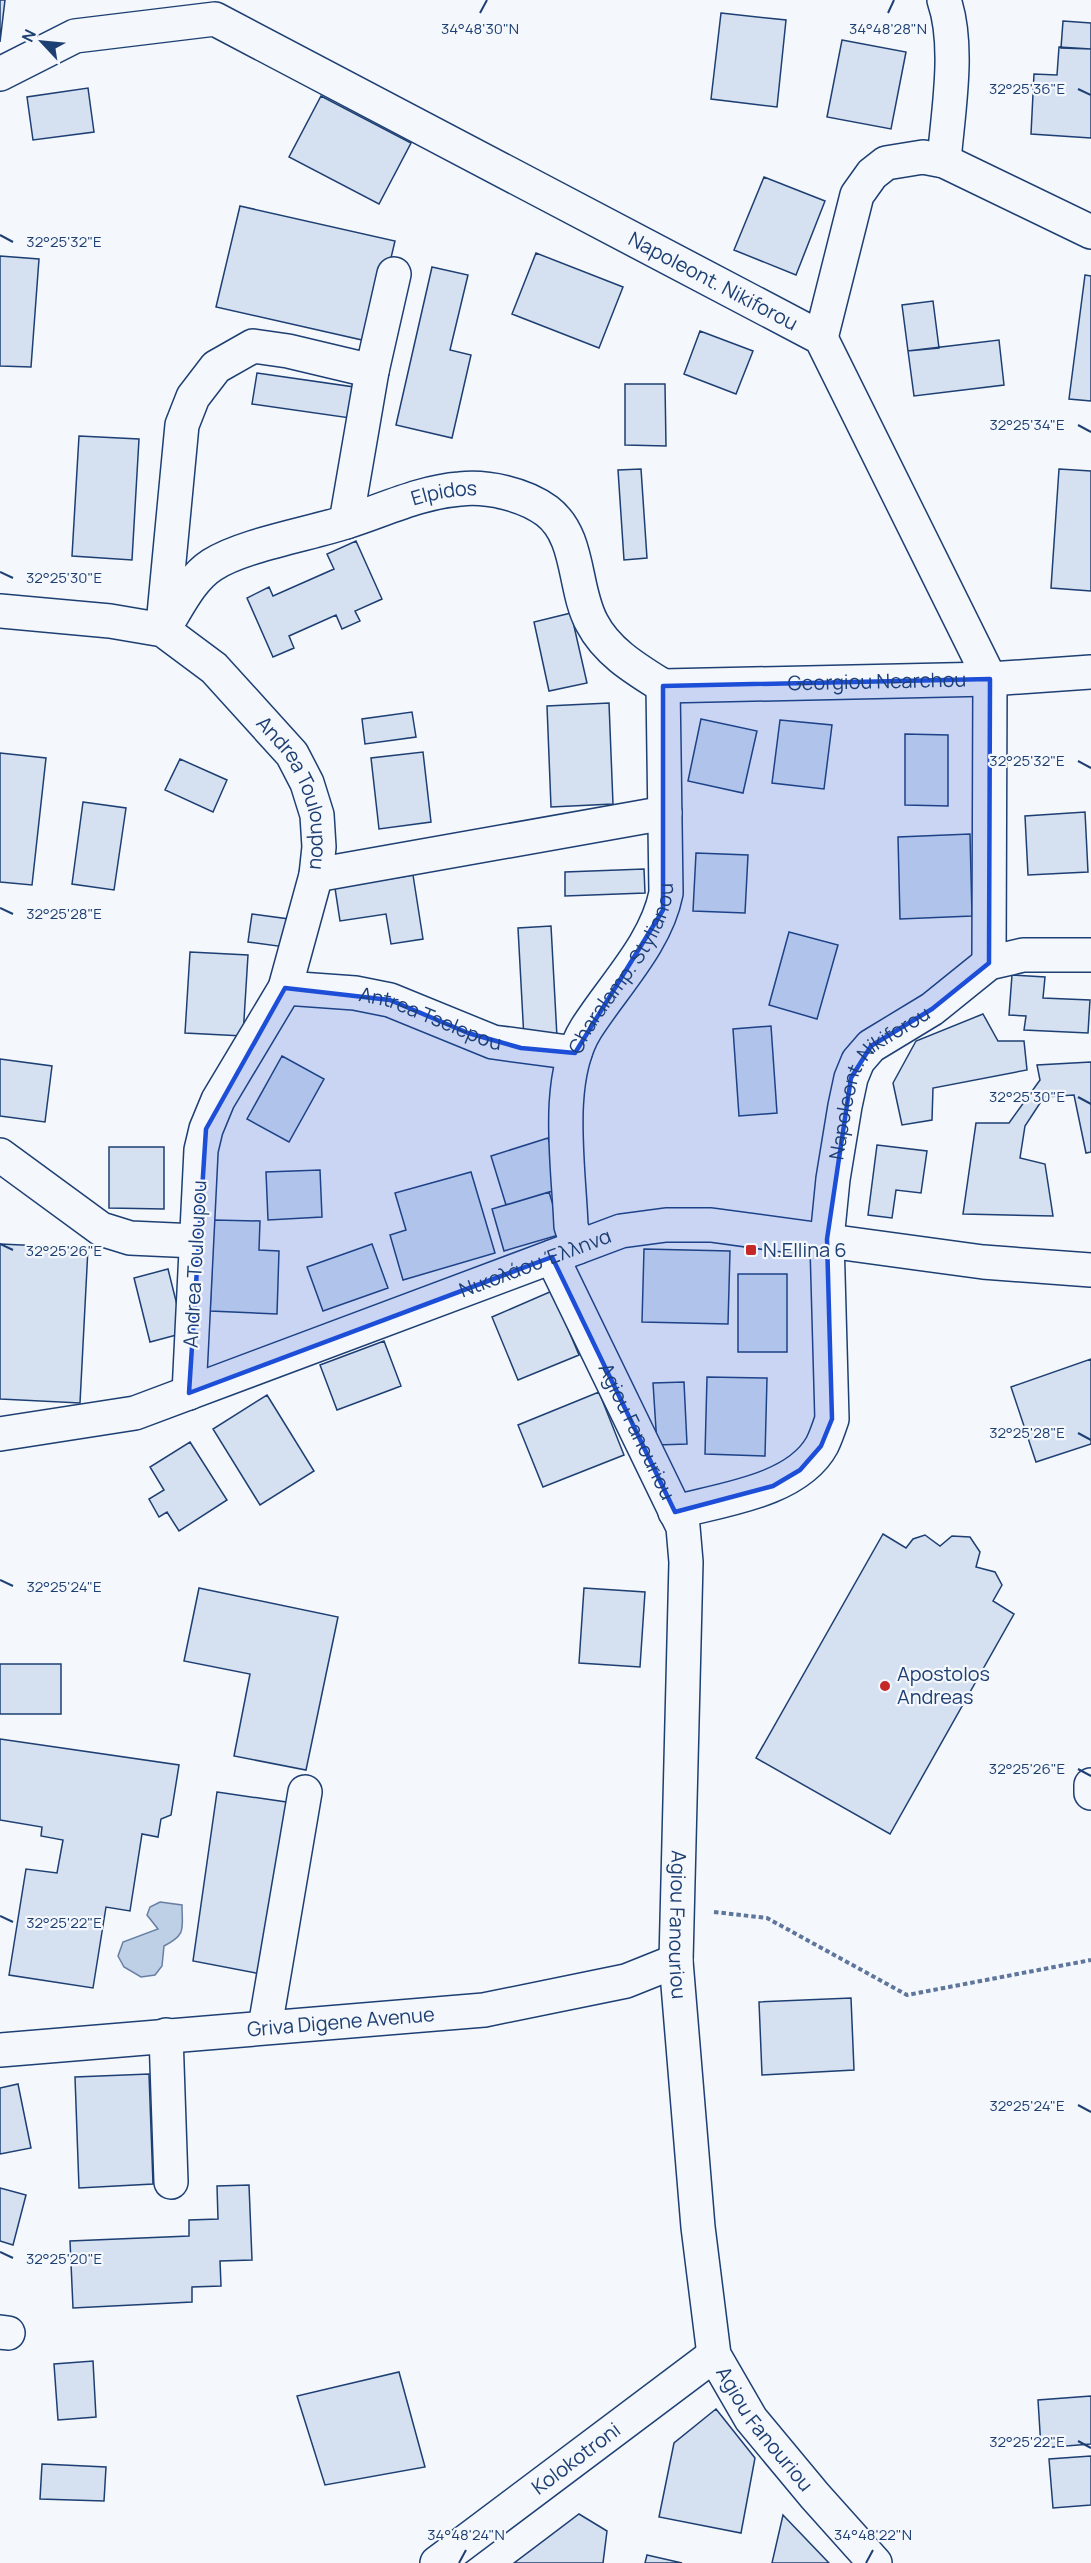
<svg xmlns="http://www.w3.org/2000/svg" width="1091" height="2563" viewBox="0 0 1091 2563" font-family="Manrope,sans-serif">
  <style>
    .water { fill: #bed0e5; stroke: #687fa3; stroke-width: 1.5 }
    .building { fill: #d5e0f0; stroke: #1d3f73; stroke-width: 1.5 }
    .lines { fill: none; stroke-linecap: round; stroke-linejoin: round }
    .minor-casing { stroke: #1d3f73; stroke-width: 36 }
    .path { stroke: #5e769c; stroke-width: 4; stroke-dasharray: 4.5 3; stroke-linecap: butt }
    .minor { stroke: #f4f7fb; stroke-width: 33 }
    .marked { fill: #1d4ed8; fill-opacity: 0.2; stroke: #1d4ed8; stroke-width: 4.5; stroke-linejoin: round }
    .ticks { fill: none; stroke: #1d3f73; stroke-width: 2 }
    .poi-dot { fill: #c62828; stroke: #f4f7fb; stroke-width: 2 }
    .labels { text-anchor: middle; stroke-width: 4.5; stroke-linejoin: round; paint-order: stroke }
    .street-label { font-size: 20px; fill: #1d3f73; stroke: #f4f7fb }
    .poi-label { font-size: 20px; fill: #1d3f73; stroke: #f4f7fb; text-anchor: start }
    .ticks-label { font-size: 15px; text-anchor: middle; fill: #1d3f73; stroke: #f4f7fb; stroke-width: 4.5; stroke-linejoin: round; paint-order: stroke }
  </style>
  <rect width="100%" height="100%" fill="#f4f7fb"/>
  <!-- water -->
  <path class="water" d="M160,1902L182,1905C182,1929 187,1934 164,1946L162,1966L155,1975L141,1977L124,1967L118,1956L123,1942L158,1929L147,1915L150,1907Z"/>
  <!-- building -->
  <path class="building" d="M0,0H5L0,42Z
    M721,13L786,20L777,107L711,99Z
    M1063,21L1091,23V49L1061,48Z
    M842,40L906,52L891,129L827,117Z
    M1059,47L1091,49V138L1031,134L1034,74L1057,75Z
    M88,88L94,132L33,140L27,97Z
    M321,96L411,143L379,204L289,157Z
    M764,177L825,201L796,275L734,250Z
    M240,206L395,241L371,342L216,307Z
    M536,253L623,287L599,348L512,314Z
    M0,256L39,259L31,367L0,366Z
    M432,267L468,275L450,350L471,355L452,438L396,425Z
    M1085,275L1091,276V401L1069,399Z
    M933,301L939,348L908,351L902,305Z
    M700,331L753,351L736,394L684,374Z
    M999,340L1004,385L914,396L908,351Z
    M257,373L354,387L350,418L252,404Z
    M625,384H665L666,446L625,445Z
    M79,436L139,439L132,560L72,556Z
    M641,469L647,558L624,560L618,470Z
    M1059,469L1091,471V591L1051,588Z
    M356,541L382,599L355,611L360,621L342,629L336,615L289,636L294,648L273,657L247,598L269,587L273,596L334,569L327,554Z
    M571,613L587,683L549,691L534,622Z
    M609,703L613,804L551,807L547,706Z
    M412,712L416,737L365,744L362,719Z
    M701,719L757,731L743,793L688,781Z
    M780,720L832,725L824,789L772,783Z
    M905,734L948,735V806L905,805Z
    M423,752L431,822L379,829L371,758Z
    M0,753L46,758L32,885L0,882Z
    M180,759L227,780L213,812L165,790Z
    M83,802L126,808L114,890L72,884Z
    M1085,812L1088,872L1028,875L1025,816Z
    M970,834L972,916L900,919L898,837Z
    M696,853L748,855L745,913L693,911Z
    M644,869L645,893L565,896V872Z
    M413,875L423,939L391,944L386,914L340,921L335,888Z
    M252,914L289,919L285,947L248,942Z
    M551,926L557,1037L524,1039L518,928Z
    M789,932L838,945L817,1019L769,1005Z
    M190,952L248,955L243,1036L185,1033Z
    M1012,975L1045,977L1043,998L1090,1000L1088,1033L1024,1030L1026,1016L1009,1015Z
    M983,1014L998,1041H1024L1027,1070L933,1088L932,1120L902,1125L893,1083L916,1041Z
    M771,1026L777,1113L739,1116L733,1029Z
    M282,1056L324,1079L289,1142L247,1119Z
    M0,1059L52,1066L45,1122L0,1116Z
    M1091,1062V1152L1086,1153L1074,1095L1044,1097L1025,1126L1020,1158L1045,1164L1053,1216L963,1214L976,1123H1009L1040,1080L1037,1065Z
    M548,1138L563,1188L506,1205L491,1156Z
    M877,1145L927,1151L921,1193L896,1190L892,1218L868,1215Z
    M109,1147H164V1209L109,1208Z
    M320,1170L322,1217L268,1220L266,1172Z
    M471,1172L495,1253L403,1280L390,1235L406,1230L395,1193Z
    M549,1192L562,1234L504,1251L492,1209Z
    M214,1220L260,1221L259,1250L279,1251L277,1314L210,1311Z
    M0,1244L88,1248L80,1403L0,1399Z
    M372,1244L388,1288L323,1311L307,1267Z
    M644,1249L730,1251L728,1324L642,1322Z
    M168,1269L184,1333L150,1342L134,1278Z
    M738,1274H787V1352H738Z
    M552,1291L579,1355L518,1380L492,1317Z
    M384,1341L401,1386L337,1410L320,1365Z
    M1091,1359V1444L1036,1462L1011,1387Z
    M707,1377L767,1378L765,1456L705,1454Z
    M684,1382L687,1444L657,1445L653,1383Z
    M599,1392L624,1455L543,1487L518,1425Z
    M267,1395L314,1471L260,1505L213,1429Z
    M190,1442L227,1500L179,1531L167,1512L159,1517L149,1499L164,1490L150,1467Z
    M883,1534L906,1548L913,1539L925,1535L940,1546L952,1536L970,1537L980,1552L976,1567L995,1572L1002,1585L993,1601L1014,1614L890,1834L756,1758Z
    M199,1588L338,1617L306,1770L234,1756L250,1674L184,1661Z
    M584,1588L645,1592L640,1667L579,1663Z
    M0,1664H61V1714H0Z
    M0,1739L179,1765L171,1815L161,1819L158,1837L142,1834L130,1911L106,1907L93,1988L9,1975L26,1869L57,1873L63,1840L41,1836L42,1827L0,1820Z
    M217,1792L293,1803L266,1975L193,1961Z
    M851,1998L854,2070L762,2075L759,2002Z
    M149,2074L153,2184L79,2188L75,2077Z
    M18,2084L31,2148L0,2154V2088Z
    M249,2185L252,2260L220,2261L221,2286L192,2287V2302L73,2308L70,2241L189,2236V2220L218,2219L217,2186Z
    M0,2188L26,2195L13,2245L0,2241Z
    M93,2361L96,2417L58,2420L54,2364Z
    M399,2372L425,2467L325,2485L297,2396Z
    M1091,2396V2444L1041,2448L1038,2400Z
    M716,2409L755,2458L741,2533L659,2517L674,2443Z
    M1091,2456V2505L1053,2508L1049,2459Z
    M42,2464L106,2467L104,2501L40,2499Z
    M579,2514L607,2531L603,2563H514Z
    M783,2515L829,2563H772Z
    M647,2555L682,2563H645Z"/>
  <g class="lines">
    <!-- minor casing -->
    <g class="minor-casing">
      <g id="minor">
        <path id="s1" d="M0,74L75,36L215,19L821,338L990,679L989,963"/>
        <path d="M944,161C948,112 960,46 944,0"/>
        <path d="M821,338L857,195L872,174L886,163L923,157L944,161L1091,232"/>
        <path d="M346,522L372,371L394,274"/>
        <path id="s2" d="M0,611L110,621L163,630L214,668L292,754L307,783L317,815L319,847L316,875L285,988L218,1100L206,1129L201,1150L189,1393"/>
        <path d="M163,625L182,425L193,397L216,367L253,346L288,351L372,371"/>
        <path id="s3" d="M163,630C177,609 190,579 212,565C243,545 309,534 346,522C384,510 420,492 460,489C487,486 524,494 547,511C581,537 573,589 592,623C607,652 636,669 663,686"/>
        <path id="s4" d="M663,686L990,679L1091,672"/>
        <path d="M316,875L665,813"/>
        <path id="s5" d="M285,988L355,993L390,1000L493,1042L575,1053"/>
        <path d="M0,1155L101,1229L130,1238L196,1241"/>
        <path id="s6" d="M578,1247L571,1226C569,1168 554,1080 586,1029C613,986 656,944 666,893L663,686"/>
        <path id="s7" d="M552,1257L683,1527L686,1562L676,1961L698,2227L714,2355L751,2419L815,2496L875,2563"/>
        <path id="s8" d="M0,1434L135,1413L621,1231L666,1225H711L983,1262L1091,1270"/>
        <path id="s9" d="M675,1512C721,1500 797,1491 822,1445C826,1437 829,1428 832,1419L827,1239L833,1179L845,1106L851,1078L858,1061L871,1046L932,1009L989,963L1023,955H1091"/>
        <path d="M1091,1785V1793"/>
        <path d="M265,2027L305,1792"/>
        <path d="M166,2035L171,2182"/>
        <path id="s10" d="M0,2050L484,2010L626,1981L676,1961"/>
        <path d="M0,2332L8,2333"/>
        <path id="s11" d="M437,2563L714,2355"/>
      </g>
    </g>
    <!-- path -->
    <path class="path" d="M714,1912L767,1918L907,1995L1091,1960"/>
    <!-- minor -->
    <use href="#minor" class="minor"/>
  </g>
  <!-- marked area -->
  <path class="marked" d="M990,679L989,963L932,1009L871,1046L851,1078L827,1239L832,1419L821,1446L800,1470L773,1486L675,1512L552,1257L189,1393L206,1129L285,988L390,1000L468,1033L521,1048L575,1053L663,910V686Z"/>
  <!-- ticks -->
  <path class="ticks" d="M480,13L487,0M888,13L894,0M1078,89L1091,95M0,235L13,242M1078,425L1091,432M0,572L13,578M1078,761L1091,768M0,908L13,914M1078,1097L1091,1104M0,1244L13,1250M1078,1433L1091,1440M0,1580L13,1586M1078,1769L1091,1776M0,1916L13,1922M1078,2105L1091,2112M0,2252L13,2258M1078,2441L1091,2448M459,2563L466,2550M866,2563L873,2550"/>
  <!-- markers -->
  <g class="poi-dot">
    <rect x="745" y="1244" width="12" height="12" rx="3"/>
    <circle cx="885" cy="1686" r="6"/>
  </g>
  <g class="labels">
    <!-- street labels -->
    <g class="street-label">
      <text dy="7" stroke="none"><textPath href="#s1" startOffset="788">Napoleont. Nikiforou</textPath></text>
      <text dy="7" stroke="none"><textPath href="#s3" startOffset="326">Elpidos</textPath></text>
      <text dy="7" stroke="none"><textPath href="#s4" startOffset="214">Georgiou Nearchou</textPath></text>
      <text dy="7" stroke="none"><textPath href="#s2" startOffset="381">Andrea Touloupou</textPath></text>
      <text dy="7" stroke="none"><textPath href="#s6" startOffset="294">Charalamp. Stylianou</textPath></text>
      <text dy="7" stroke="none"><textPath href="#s5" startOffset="150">Antrea Tselepou</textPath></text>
      <text dy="7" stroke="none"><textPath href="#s9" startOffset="548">Napoleont. Nikiforou</textPath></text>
      <text dy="7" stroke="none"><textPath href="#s8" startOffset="564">Νικολάου Έλληνα</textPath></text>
      <text transform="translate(195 1264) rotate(-87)" y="7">Andrea Touloupou</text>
      <text dy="7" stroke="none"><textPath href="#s7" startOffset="194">Agiou Fanouriou</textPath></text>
      <text dy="7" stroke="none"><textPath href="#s7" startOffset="698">Agiou Fanouriou</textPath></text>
      <text dy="7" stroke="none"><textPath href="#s10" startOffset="342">Griva Digene Avenue</textPath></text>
      <text dy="7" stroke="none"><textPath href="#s7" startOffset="1220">Agiou Fanouriou</textPath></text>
      <text dy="7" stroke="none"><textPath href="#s11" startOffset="174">Kolokotroni</textPath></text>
    </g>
    <!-- poi labels -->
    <g class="poi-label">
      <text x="763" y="1257">N.Ellina 6</text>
      <text x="897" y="1681">Apostolos<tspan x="897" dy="23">Andreas</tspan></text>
    </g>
  </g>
  <g class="ticks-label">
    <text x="480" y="34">34°48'30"N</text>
    <text x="888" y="34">34°48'28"N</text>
    <text x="1027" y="94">32°25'36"E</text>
    <text x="64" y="247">32°25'32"E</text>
    <text x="1027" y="430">32°25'34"E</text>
    <text x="64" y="583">32°25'30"E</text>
    <text x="1027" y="766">32°25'32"E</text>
    <text x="64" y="919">32°25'28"E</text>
    <text x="1027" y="1102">32°25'30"E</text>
    <text x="64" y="1256">32°25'26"E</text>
    <text x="1027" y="1438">32°25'28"E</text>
    <text x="64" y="1592">32°25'24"E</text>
    <text x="1027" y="1774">32°25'26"E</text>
    <text x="64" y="1928">32°25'22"E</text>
    <text x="1027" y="2111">32°25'24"E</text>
    <text x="64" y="2264">32°25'20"E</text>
    <text x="1027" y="2447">32°25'22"E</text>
    <text x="466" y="2540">34°48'24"N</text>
    <text x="873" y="2540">34°48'22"N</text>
  </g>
  <!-- north arrow -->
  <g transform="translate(42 42) rotate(296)" stroke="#f4f7fb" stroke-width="4.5" paint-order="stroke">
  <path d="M0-4.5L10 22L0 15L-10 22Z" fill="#1d3f73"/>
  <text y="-9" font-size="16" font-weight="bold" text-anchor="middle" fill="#1d3f73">N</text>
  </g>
</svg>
